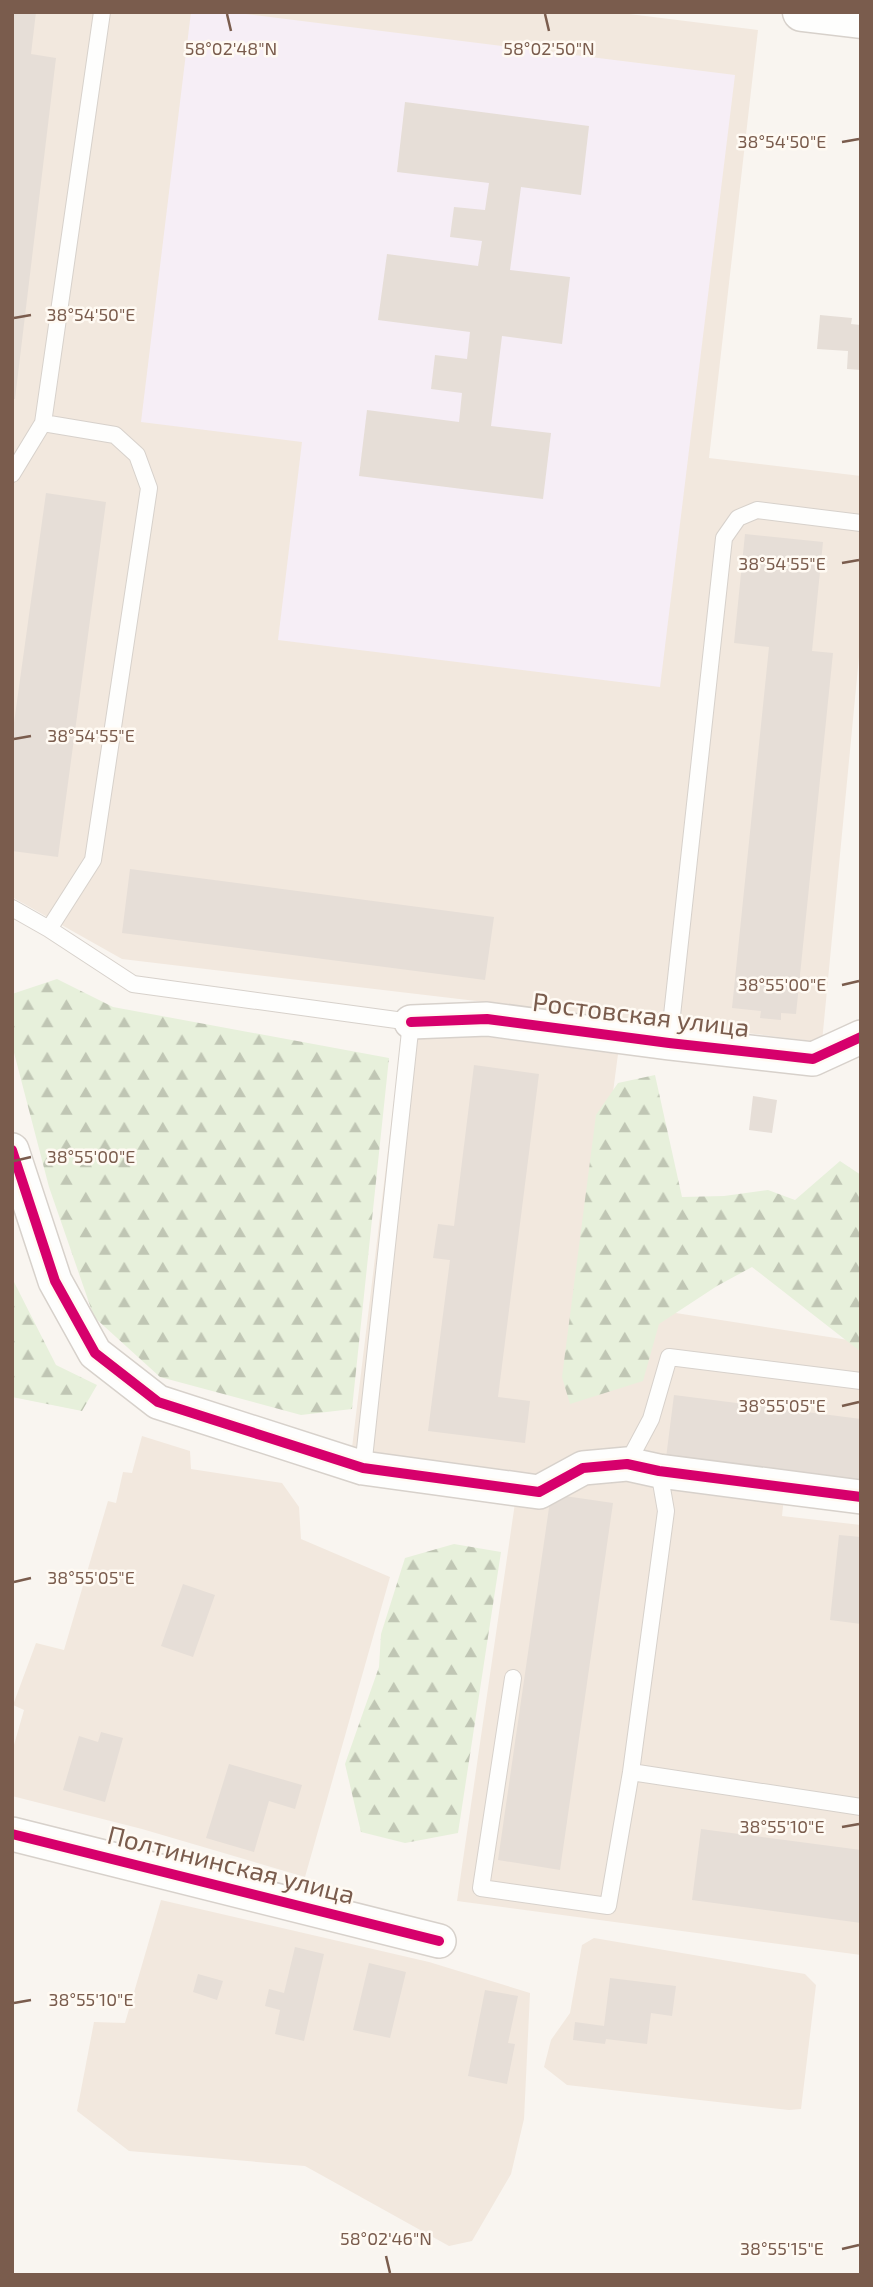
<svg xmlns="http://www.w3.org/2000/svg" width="873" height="2287" viewBox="0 0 873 2287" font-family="'Exo 2',sans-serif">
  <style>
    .residential { fill: #f2e8de }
    .education { fill: #f6eef6 }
    .forest { fill: url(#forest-firs) }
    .building { fill: #e6ded7 }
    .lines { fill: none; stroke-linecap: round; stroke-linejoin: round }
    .service-casing { stroke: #d7d1cb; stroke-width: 18 }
    .minor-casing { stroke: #d7d1cb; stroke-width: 36 }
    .tertiary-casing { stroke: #d7d1cb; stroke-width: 41 }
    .service { stroke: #fefefd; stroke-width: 16 }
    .minor { stroke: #fefefd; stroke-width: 33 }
    .tertiary { stroke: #fefefd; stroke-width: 38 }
    .cycleway-casing { stroke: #fffaf3; stroke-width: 15 }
    .cycleway { stroke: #d6006c; stroke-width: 10 }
    .ticks { fill: none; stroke: #7a5c4d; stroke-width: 2.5 }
    .labels { text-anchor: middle; stroke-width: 5; stroke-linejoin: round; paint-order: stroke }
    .street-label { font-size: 26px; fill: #7a5c4d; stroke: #fffaf3 }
    .ticks-label { font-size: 18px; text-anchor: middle; fill: #7a5c4d; stroke: #fffaf3; stroke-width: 5; stroke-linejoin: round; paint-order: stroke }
  </style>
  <defs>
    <pattern id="forest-firs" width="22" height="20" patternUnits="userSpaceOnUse" patternTransform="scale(1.75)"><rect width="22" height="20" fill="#e7f0db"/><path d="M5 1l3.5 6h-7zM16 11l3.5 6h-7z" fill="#c0c6b4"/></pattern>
  </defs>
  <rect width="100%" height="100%" fill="#f9f5f0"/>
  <!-- residential -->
  <path class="residential" d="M12,12H613L758,30L709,458L861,476V636L822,1042L122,959L12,897Z
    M403,1026L618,1054L586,1299L861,1342V1490L624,1457L539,1484L351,1456Z
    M142,1436L190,1451L191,1469L282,1483L299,1507L301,1539L390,1577L305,1877L142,1829L12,1796V1752L24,1710L13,1705L36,1643L64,1650L108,1501L116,1503L123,1472L132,1473Z
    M586,1475L784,1497L782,1516L861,1525V1955L457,1901L516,1496Z
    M161,1900L429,1962L530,1993L524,2119L511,2174L472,2241L449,2246L305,2166L129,2151L77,2111L94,2022L125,2023Z
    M594,1938L805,1974L816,1985L801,2109L789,2110L567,2085L544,2067L551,2040L570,2013L582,1945Z"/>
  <!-- education -->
  <path class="education" d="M191,12H229L735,75L660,687L278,640L302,442L141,422Z"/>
  <!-- forest -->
  <path class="forest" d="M57,979L113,1007L389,1058L352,1409L301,1415L160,1377L94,1317L49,1187L12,1045V994Z
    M655,1075L682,1197L724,1196L768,1190L795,1200L840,1161L861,1175V1352L752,1267L717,1286L659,1324L643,1381L570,1404L562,1377L596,1115L618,1083Z
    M12,1278L56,1365L97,1385L82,1411L12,1397Z
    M454,1544L501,1552L458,1833L405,1843L361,1832L345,1764L379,1667L381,1634L405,1558Z"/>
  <!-- building -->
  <path class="building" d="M12,12H36L31,54L56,58L15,399H12Z
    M405,102L589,126L581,195L521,187L510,270L570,277L562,344L502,336L491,426L551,433L543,499L359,476L367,410L459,422L462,393L431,389L435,355L467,359L470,332L378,320L387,254L478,266L482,241L450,237L454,207L485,210L489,183L397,172Z
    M820,315L852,318L851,324L861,325V370L847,369L848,351L817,349Z
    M46,493L106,502L58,857L12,851V737Z
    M745,534L823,542L812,651L833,653L796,1014L781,1013V1020L760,1018L761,1011L732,1008L769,647L734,643Z
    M130,869L494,917L485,980L122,933Z
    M474,1065L539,1074L498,1397L530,1401L525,1443L428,1431L450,1260L433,1258L438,1224L454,1226Z
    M753,1096L777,1100L772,1133L749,1130Z
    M674,1395L861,1419V1483L666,1458Z
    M551,1494L613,1503L560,1870L498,1860Z
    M839,1535L861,1537V1624L830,1620Z
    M183,1584L215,1595L193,1657L161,1646Z
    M101,1732L123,1738L105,1802L63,1790L79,1736L98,1742Z
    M229,1764L302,1785L295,1809L269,1801L254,1852L206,1838Z
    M701,1829L861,1850V1923L692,1900Z
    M295,1947L324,1954L304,2041L275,2034L280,2010L265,2006L269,1989L284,1993Z
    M369,1963L406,1972L390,2038L353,2030Z
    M198,1974L223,1981L217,2000L193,1992Z
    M610,1978L676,1986L672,2016L651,2013L647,2044L606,2039L605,2044L573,2040L575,2022L604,2026Z
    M485,1990L518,1996L508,2043L515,2044L507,2084L468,2076Z"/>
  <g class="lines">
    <!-- service casing -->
    <g class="service-casing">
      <path id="service" d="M43,423L115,435L137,455L149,488L93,860L49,929
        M12,474L43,423L102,12
        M12,908L49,929L133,984L411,1022L363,1468
        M669,1043L724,538L738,518L757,510L861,523
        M627,1464L651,1419L669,1357L861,1381
        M513,1678L481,1888L608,1906L631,1772L666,1511L659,1471
        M631,1772L861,1807"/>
    </g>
    <!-- minor casing -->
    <g class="minor-casing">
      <path id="minor" d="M411,1022L487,1019L669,1043L813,1059L861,1037
        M12,1150L55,1281L95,1353L158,1402L363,1468L539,1492L583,1468L627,1464L659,1471L861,1497
        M12,1834L439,1941"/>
    </g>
    <!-- tertiary casing -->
    <g class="tertiary-casing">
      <path id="tertiary" d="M802,12L861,19"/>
    </g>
    <!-- service -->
    <use href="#service" class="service"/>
    <!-- minor -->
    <use href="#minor" class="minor"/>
    <!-- tertiary -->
    <use href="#tertiary" class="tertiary"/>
    <!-- cycleway casing -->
    <g class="cycleway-casing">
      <path id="cycleway" d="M411,1022L487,1019L669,1043L813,1059L861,1037
        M12,1150L55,1281L95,1353L158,1402L363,1468L539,1492L583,1468L627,1464L659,1471L861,1497
        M12,1834L439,1941"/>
    </g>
    <!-- cycleway -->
    <use href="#cycleway" class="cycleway"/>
  </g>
  <!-- ticks -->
  <path class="ticks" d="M227,14L231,31M545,14L549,31M842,142L859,139M14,318L31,315M842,563L859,560M14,739L31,736M842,985L859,981M14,1161L31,1157M842,1406L859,1402M14,1582L31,1578M842,1827L859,1824M14,2003L31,2000M842,2249L859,2245M386,2256L390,2273"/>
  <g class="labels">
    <!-- street labels -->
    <g class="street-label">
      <text transform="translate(641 1015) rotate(7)" y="9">Ростовская улица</text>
      <text transform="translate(231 1865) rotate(14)" y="9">Полтининская улица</text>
    </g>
  </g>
  <g class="ticks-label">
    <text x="231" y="55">58°02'48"N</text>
    <text x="549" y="55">58°02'50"N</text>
    <text x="782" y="148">38°54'50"E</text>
    <text x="91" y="321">38°54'50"E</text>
    <text x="782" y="570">38°54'55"E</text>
    <text x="91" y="742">38°54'55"E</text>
    <text x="782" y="991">38°55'00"E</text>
    <text x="91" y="1163">38°55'00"E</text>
    <text x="782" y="1412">38°55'05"E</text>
    <text x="91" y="1584">38°55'05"E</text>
    <text x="782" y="1833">38°55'10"E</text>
    <text x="91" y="2006">38°55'10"E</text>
    <text x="386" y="2245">58°02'46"N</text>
    <text x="782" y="2255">38°55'15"E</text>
  </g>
  <!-- border -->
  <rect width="873" height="2287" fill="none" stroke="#7a5c4d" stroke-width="28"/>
</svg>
